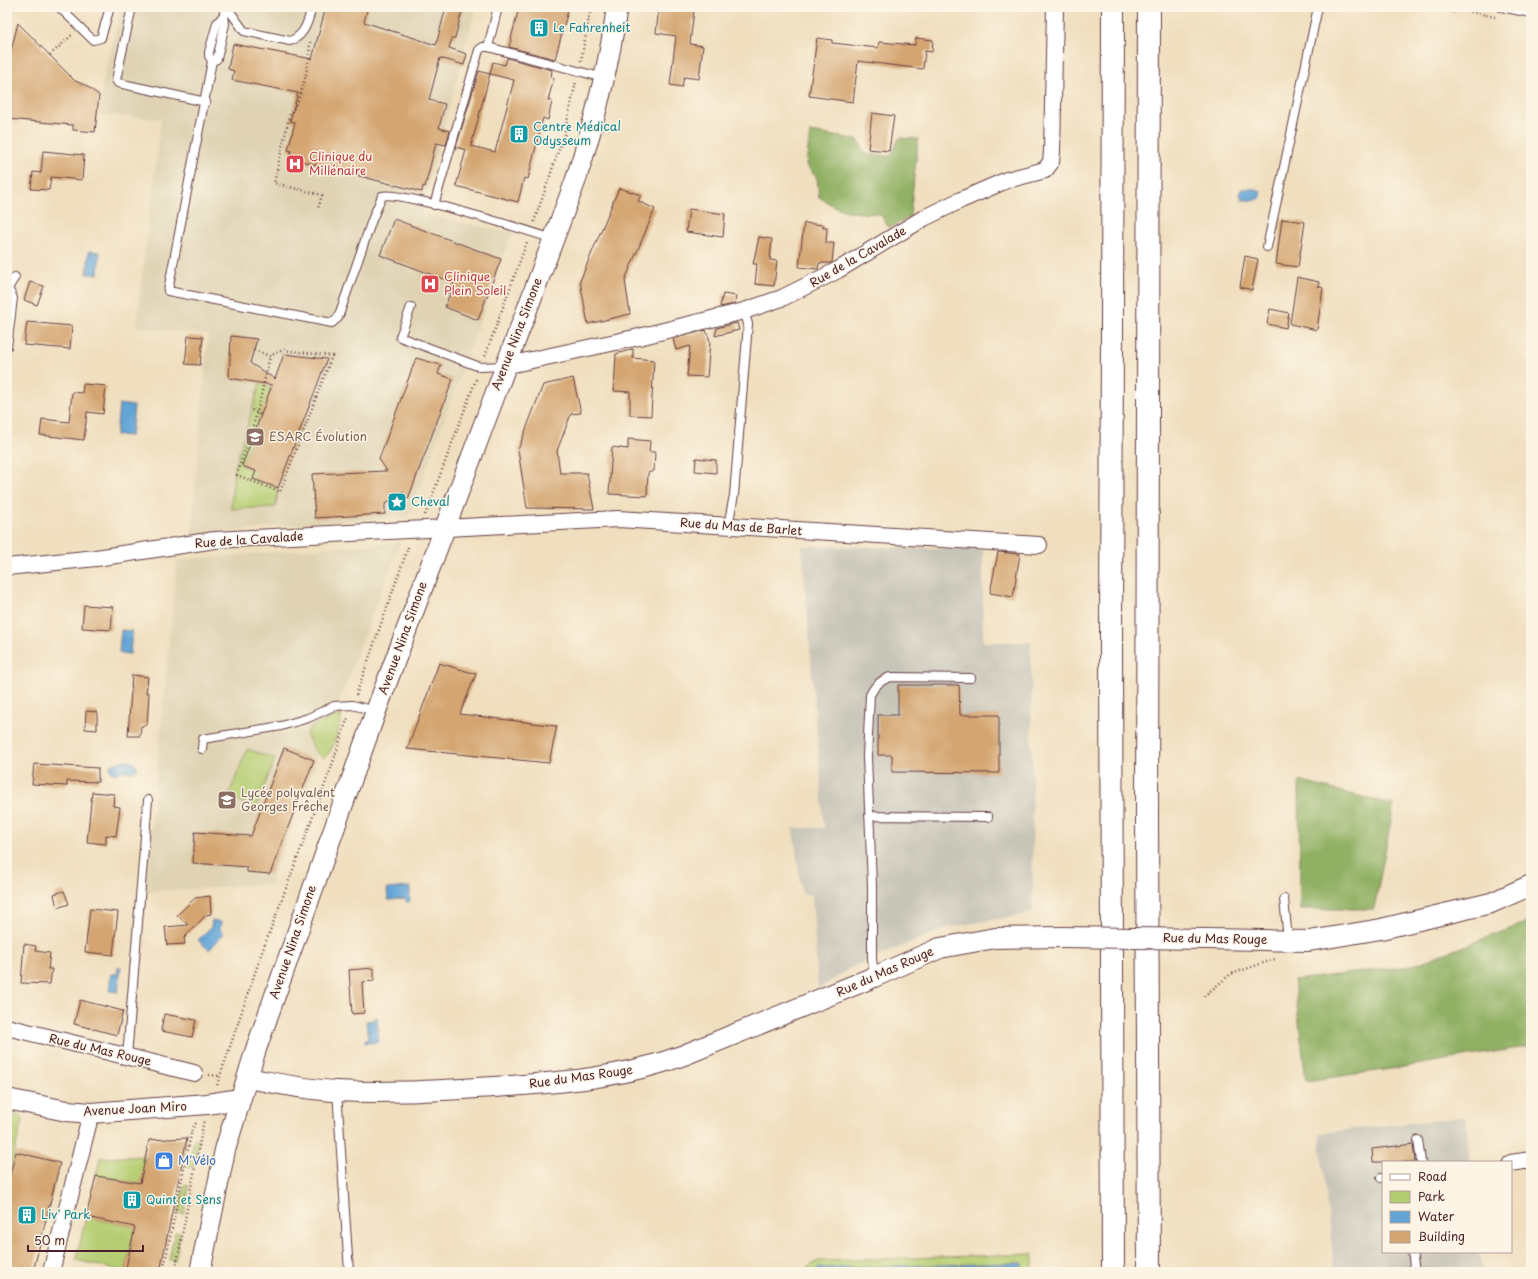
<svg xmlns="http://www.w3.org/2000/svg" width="1538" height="1279" viewBox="0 0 1538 1279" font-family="'Playpen Sans',sans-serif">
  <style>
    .built { fill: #dfd3b4 }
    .industrial { fill: #c7c4b8 }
    .green { fill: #b5cd72; stroke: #80764e }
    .forest { fill: #90b064; stroke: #6d6848 }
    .water { fill: #62a5d6; stroke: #566280 }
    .building { fill: #d4a571 }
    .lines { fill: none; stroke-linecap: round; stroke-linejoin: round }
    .service-casing { stroke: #633c41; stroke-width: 10 }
    .minor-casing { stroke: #633c41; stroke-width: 18 }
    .tertiary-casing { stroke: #633c41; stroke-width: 22 }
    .motorway-casing { stroke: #633c41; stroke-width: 24 }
    .path { stroke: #633c41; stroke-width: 2.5; stroke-dasharray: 1 3; stroke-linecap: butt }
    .service { stroke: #fff; stroke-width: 8 }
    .minor { stroke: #fff; stroke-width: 16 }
    .tertiary { stroke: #fff; stroke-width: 20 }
    .motorway { stroke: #fff; stroke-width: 22 }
    .tertiary-bridge-casing { stroke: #633c41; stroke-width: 22; stroke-linecap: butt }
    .tertiary-bridge { stroke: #fff; stroke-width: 20 }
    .labels { text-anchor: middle; stroke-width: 3; stroke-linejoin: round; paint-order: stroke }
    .culture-label { font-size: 12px; fill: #0d838f; stroke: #fcf5e5; text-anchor: start }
    .health-label { font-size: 12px; fill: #be3a42; stroke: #fcf5e5; text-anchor: start }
    .street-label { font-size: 12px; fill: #4a1f2b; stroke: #fcf5e5 }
    .education-label { font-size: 12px; fill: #785e54; stroke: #fcf5e5; text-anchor: start }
    .shop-label { font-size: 12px; fill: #366cbe; stroke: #fcf5e5; text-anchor: start }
  </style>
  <rect width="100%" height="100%" fill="#fcf5e5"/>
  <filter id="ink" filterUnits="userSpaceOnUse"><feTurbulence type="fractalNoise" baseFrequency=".025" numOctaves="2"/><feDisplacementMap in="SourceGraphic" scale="8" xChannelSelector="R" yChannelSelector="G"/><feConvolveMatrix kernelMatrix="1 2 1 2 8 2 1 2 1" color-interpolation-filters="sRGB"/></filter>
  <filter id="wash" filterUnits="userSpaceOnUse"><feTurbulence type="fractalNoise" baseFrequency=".012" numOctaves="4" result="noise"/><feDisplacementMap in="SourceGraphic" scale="16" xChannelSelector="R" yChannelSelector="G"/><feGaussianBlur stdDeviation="0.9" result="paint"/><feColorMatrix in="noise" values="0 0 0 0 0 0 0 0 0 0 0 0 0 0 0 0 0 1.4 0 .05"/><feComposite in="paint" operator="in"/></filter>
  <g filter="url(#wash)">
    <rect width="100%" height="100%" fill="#f0dfbf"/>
    <!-- built -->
    <path class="built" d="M122,7H476L421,214L512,233L409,517L278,526L191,538L208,335L136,327L161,119L98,115L103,80Z
      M400,542L270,884L145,892L177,560Z"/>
    <!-- industrial -->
    <path class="industrial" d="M802,546L983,549V642H1031L1033,913L949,927L854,966L818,989L812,895L802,894L793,828H824Z
      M1465,1117L1470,1162H1383V1252H1480L1482,1272H1335L1319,1133Z"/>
    <!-- green -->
    <path class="green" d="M260,383L271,388L242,466L256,471L254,479L278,488L276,507L231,509L234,469Z
      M342,714C339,728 336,748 324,758L316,752L306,734L312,726Z
      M247,749L275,759L256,808L228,797Z
      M7,1114L23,1117L7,1183Z
      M194,1139L199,1140L193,1168L188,1167Z
      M145,1156L144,1162H149L144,1184L96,1176L100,1158Z
      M184,1185L189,1186L184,1214L178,1213Z
      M86,1217L135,1227L125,1272L76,1260Z
      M175,1232L181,1233L175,1261L169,1260Z
      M1033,1254V1272H800L818,1261Z"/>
    <!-- forest -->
    <path class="forest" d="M810,132L858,140L865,154L891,156L899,138L918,139L910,217L889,228L880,214C851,212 844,214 819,197L817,178L806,165Z
      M1299,781L1394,805L1374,909H1300Z
      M1531,921V1046L1391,1069L1306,1081L1294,980L1411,966Z"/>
    <!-- water -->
    <path class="water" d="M1243,189H1254L1261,192V197L1256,200H1242L1240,193Z
      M89,251L100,252L98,274H87Z
      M119,404L134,406L131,436L116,435Z
      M121,630L132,631L130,654L119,653Z
      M123,760L131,761L137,766V770L133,772L121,771L117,774L112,773L110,769L111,765Z
      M410,887V901L408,903L404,899L388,900L387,889Z
      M212,920L221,922L220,930L224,934L209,950L198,940L211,927Z
      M118,967H121L118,992L109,991L111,974H117Z
      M377,1017L379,1042L365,1043V1040H368L366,1021L374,1020V1018Z
      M1022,1263V1272H812L819,1268Z"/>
    <g id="blocks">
      <!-- building -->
      <path class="building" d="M326,7H368L364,22L436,45L446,7H463L455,38H452L449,48L467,54L464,65L440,58L429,100L445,104L439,128L450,131L446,145L436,143L425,187L423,186L422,192L289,158L291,151L288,150L295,122L290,121L298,93L232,80L234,71L228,69L233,44L312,59Z
        M519,7H569L555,59L509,47Z
        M659,7L694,10L690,44L703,46L699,79L684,77L682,87L670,85L676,36L656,33Z
        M18,23L75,81L85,85L99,95L95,132L73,130V125L7,119V66Z
        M817,38L832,40V43L878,48L879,42L915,45L916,38L933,40L932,52L925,51L923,69L858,61L853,102L809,96Z
        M507,58L552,70L551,77L554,78L548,100L552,101L548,120L543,118L528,179L524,178L518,202L456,186L466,150L456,147L479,71L490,74L471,146L495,152L514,80L490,74L493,62L505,65Z
        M872,113L894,116L889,151L868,149Z
        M43,151L84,155L82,180L51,177L49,190L31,189L33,172L41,173Z
        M619,188L641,195L638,201L655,209L625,280L630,314L588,324L580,281Z
        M689,209L725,214L723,237L686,232Z
        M394,219L501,259L478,320L445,307L454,283L380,255Z
        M1282,219L1305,222L1298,267L1276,264Z
        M804,223L824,225L823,228H827L826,243H834L832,263H819L818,269L799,267Z
        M759,237L772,239L770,260L777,261L774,286L755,284L757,264H753Z
        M1245,256L1258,259L1252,290L1240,287Z
        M1297,277L1319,282L1318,286L1323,288L1317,330L1290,324Z
        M30,282L44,286L37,305L24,300Z
        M723,294L736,296L735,304L720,307Z
        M1270,309L1289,313L1286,328L1267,324Z
        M27,322L72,326L70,349L24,345Z
        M737,323L739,330L715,336L717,328Z
        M706,330L710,341L707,377L687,376L690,346L676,350L673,339Z
        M188,336L203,337L200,365L185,364Z
        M231,336L257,339L250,363L275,379L284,354L327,359L278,488L253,479L256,471L242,466L272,385L229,378Z
        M633,349V358L654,360L651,416L630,415V392L614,391L616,354Z
        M416,358L441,365L438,374L453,379L408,499L403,491L385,504V514L315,518L312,474L387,471L379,459Z
        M573,378L581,413L571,414L557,451L560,473H587L594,509L527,508L518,450L543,385Z
        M83,384L106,386L103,414L87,412L84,440L40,435L42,419L69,422L72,392L82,393Z
        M628,439L650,441L649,452H655L654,471L648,473L647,496L609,494L612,447L628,449Z
        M696,458L716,460V473L695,471Z
        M998,552L1020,554L1013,597L990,593Z
        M84,605L113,607L111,630L82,628Z
        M439,663L476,674L460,714L557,726L549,763L407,749Z
        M132,675L148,677L146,693H149L147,725L141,726L140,736H128Z
        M898,685H959L960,715H999V773L892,772V755H878V715H898Z
        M86,711L97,712V730L85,729Z
        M284,748L314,760L270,874L247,872V867L193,863L195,832L251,836Z
        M34,764L98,768V782L67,781V786L32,784Z
        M92,792L114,794L113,806L120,807L116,836L106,835V844L87,842Z
        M64,891L69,904L57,908L54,894Z
        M210,896L211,914L206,915L184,938L185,944L167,945L165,927L188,925L177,915L195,898Z
        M90,909L118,912L113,955L85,952Z
        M24,944L36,946L35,951L50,953L48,969H52L50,984L21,983Z
        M374,968V981L362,982L364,1013L352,1014L349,970Z
        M80,1000L123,1011L117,1035L74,1024Z
        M164,1014L196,1020L192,1037L161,1031Z
        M187,1138L160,1272H125L135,1227L86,1217L96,1176L140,1183L149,1140Z
        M1413,1144L1415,1162H1373L1372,1149Z
        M16,1152L60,1163L33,1272H7V1186Z"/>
    </g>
  </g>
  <g filter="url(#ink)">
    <use href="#blocks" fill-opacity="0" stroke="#633c41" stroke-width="1"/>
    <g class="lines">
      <!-- service casing -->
      <g class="service-casing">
        <path id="service" d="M59,7L93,40L101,38L110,7
          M132,7L116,80L118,83L206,102
          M227,7L244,31L290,41C305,36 308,21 312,7
          M1452,7L1453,8
          M1501,7L1531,13
          M223,16L217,23L209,52V56L212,61L168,291L332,323L338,318L372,220L382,196C398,190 529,231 553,239
          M488,47L498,7
          M212,61L217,59L225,24L224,12
          M434,205L479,50L483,47H488L604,78
          M1267,247L1318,7
          M7,286L13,298L7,347
          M8,288L15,277
          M411,307L400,337L480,367L504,366
          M728,526L734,495L748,324L744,311
          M202,749L203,739L281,726L308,718L334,706L352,705L376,711
          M869,816L988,817
          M1284,899L1288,940
          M874,977L872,958V886L867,756L870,695C875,685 880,681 890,677L971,678
          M127,1057L148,800
          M337,1091L349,1272
          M1418,1140L1421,1162
          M1381,1178H1383
          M1412,1252L1415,1272"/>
      </g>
      <!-- minor casing -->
      <g class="minor-casing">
        <path id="minor" d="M504,366L639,337L744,311L782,298L838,270L924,218L961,200L1007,180L1045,170L1051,162L1052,152L1055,7
          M7,567L96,558L215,540L618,519L1039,545
          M7,1027L194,1073
          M1511,1163L1531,1160
          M51,1272L91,1113"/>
      </g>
      <!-- tertiary casing -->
      <g class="tertiary-casing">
        <path id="tertiary" d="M1207,939L1309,941L1381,929L1491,903L1531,885
          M247,1078C276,1083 306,1090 336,1091C389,1094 441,1090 494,1087C558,1083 623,1078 684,1055L874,977L940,948L995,938L1062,937
          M7,1099L67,1111L91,1113L207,1104L240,1099
          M200,1272L225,1150L256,1049L376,711L575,182C594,124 609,67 617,7"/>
      </g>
      <!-- motorway casing -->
      <g class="motorway-casing">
        <path id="motorway" d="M1149,7L1147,822L1149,1272
          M1113,1272L1111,645L1113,7"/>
      </g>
      <!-- path -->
      <path class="path" d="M1463,10L1495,17
        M310,42C309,62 304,97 290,113L274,183L322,195L318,209
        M50,55L72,35
        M581,61L591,7
        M534,222L564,135L576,82
        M254,350L270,356L257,413L237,475L280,492L332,356L283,350L270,356
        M485,356L527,242
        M252,410L261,415
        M425,515L477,377
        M356,695L409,545
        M1204,996L1231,974L1275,959
        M209,1075L221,1076
        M217,1085L261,955L330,771L348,717
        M163,1272L192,1129L196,1123
        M175,1272L204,1120"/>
      <!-- service -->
      <use href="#service" class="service"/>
      <!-- minor -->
      <use href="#minor" class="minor"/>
      <!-- tertiary -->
      <use href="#tertiary" class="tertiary"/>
      <!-- motorway -->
      <use href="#motorway" class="motorway"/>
      <!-- tertiary-bridge casing -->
      <g class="tertiary-bridge-casing">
        <path id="tertiary-bridge" d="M1062,937L1207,939"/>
      </g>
      <!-- tertiary-bridge -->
      <use href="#tertiary-bridge" class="tertiary-bridge"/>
    </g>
  </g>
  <!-- icons -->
  <defs>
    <g id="building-square" transform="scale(1)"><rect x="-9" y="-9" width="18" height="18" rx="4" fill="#0f9aa8" stroke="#fcf5e5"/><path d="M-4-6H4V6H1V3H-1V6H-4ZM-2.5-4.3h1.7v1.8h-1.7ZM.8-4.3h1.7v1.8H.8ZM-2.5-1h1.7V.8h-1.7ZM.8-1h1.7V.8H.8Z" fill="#fff"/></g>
    <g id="hospital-square" transform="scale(1)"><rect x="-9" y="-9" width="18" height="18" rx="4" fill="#e0444e" stroke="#fcf5e5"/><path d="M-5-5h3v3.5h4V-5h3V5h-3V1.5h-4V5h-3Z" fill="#fff"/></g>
    <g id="university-square" transform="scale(1)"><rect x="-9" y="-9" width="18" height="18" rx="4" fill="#8d6e63" stroke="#fcf5e5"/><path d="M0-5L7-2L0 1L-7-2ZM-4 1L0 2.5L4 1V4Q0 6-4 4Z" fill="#fff"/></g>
    <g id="sight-square" transform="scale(1)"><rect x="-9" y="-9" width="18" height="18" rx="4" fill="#0f9aa8" stroke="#fcf5e5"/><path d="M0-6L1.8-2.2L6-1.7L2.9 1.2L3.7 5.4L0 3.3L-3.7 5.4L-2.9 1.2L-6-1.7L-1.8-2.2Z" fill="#fff"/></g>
    <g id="school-square" transform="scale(1)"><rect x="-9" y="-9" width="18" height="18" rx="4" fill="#8d6e63" stroke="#fcf5e5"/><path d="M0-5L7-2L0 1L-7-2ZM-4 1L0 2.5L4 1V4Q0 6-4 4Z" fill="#fff"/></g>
    <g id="shop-square" transform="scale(1)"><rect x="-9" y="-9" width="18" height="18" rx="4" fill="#3f7fe0" stroke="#fcf5e5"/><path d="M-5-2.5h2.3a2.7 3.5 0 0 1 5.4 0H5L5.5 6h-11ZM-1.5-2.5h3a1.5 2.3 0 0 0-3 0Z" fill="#fff"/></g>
  </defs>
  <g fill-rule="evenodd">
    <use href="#building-square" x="539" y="28"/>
    <use href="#building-square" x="519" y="134"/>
    <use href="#hospital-square" x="295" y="164"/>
    <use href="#hospital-square" x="430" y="284"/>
    <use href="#university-square" x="255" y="437"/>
    <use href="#sight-square" x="397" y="502"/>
    <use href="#school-square" x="227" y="800"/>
    <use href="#shop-square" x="164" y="1161"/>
    <use href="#building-square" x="132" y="1200"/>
    <use href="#building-square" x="27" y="1215"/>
  </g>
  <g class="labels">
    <!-- culture labels -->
    <g class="culture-label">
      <text x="553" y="32">Le Fahrenheit</text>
      <text x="533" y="131">Centre Médical<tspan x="533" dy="14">Odysseum</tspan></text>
      <text x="411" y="506">Cheval</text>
      <text x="146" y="1204">Quint et Sens</text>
      <text x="41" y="1219">Liv' Park</text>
    </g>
    <!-- health labels -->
    <g class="health-label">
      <text x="309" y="161">Clinique du<tspan x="309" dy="14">Millénaire</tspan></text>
      <text x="444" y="281">Clinique<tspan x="444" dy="14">Plein Soleil</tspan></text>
    </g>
    <!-- street labels -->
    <g class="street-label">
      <text transform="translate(858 257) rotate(-30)" y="4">Rue de la Cavalade</text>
      <text transform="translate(517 334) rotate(-69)" y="4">Avenue Nina Simone</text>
      <text transform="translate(741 527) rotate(4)" y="4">Rue du Mas de Barlet</text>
      <text transform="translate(249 540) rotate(-4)" y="4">Rue de la Cavalade</text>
      <text transform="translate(403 638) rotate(-70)" y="4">Avenue Nina Simone</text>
      <text transform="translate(1215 939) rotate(1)" y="4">Rue du Mas Rouge</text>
      <text transform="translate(293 942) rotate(-71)" y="4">Avenue Nina Simone</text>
      <text transform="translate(885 972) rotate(-24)" y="4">Rue du Mas Rouge</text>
      <text transform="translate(100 1050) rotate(13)" y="4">Rue du Mas Rouge</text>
      <text transform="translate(581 1077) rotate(-8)" y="4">Rue du Mas Rouge</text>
      <text transform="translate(135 1109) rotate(-3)" y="4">Avenue Joan Miro</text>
    </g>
    <!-- education labels -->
    <g class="education-label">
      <text x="269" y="441">ESARC Évolution</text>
      <text x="241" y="797">Lycée polyvalent<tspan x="241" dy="14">Georges Frêche</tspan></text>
    </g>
    <!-- shop labels -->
    <g class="shop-label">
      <text x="178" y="1165">M'Vélo</text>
    </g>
  </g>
  <!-- margin -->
  <rect width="1538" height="1279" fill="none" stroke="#fcf5e5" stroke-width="24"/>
  <!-- legend -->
  <rect x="1382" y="1161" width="130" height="92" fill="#fcf5e5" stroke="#b59f9b"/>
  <rect x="1390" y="1174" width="20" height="6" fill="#ffffff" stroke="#b59f9b"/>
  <text x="1418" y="1181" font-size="12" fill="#4a1f2b">Road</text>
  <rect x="1390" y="1191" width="20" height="12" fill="#b5cd72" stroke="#b59f9b"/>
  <text x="1418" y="1201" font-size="12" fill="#4a1f2b">Park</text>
  <rect x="1390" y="1211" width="20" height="12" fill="#62a5d6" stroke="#b59f9b"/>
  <text x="1418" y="1221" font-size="12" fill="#4a1f2b">Water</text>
  <rect x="1390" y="1231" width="20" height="12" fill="#d4a571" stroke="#b59f9b"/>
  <text x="1418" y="1241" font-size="12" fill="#4a1f2b">Building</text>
  <!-- scale -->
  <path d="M28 1245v6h115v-6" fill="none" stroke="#4a1f2b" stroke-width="2"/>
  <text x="34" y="1245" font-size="12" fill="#4a1f2b" stroke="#fcf5e5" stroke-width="3" paint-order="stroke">50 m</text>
</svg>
